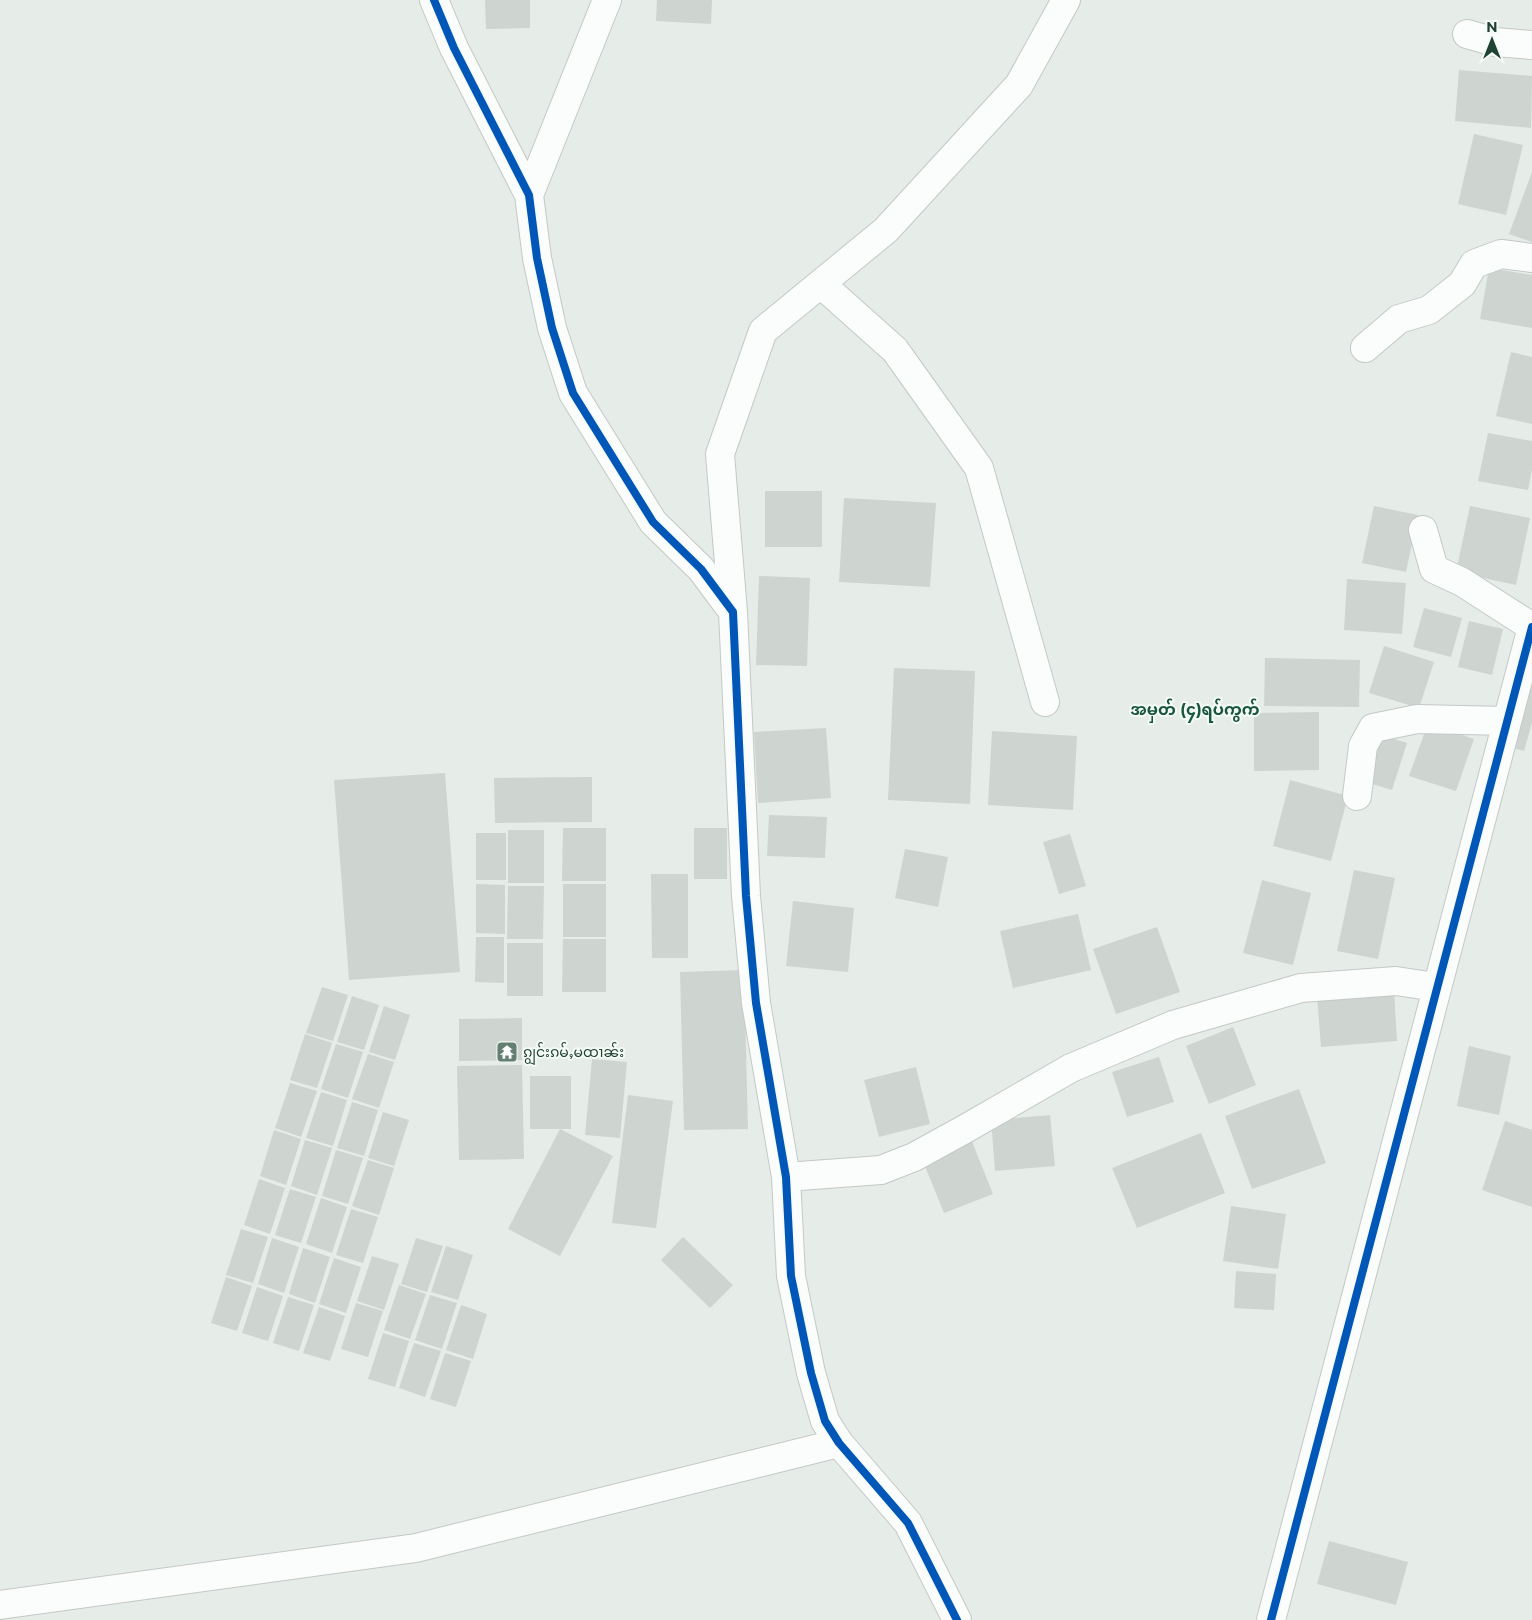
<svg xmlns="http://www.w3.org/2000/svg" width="1532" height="1620" viewBox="0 0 1532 1620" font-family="Montserrat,'Noto Sans Myanmar',sans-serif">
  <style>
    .building { fill: #ced5d1 }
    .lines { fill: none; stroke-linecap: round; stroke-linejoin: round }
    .minor-casing { stroke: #c3c9c5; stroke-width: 30 }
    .minor { stroke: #fbfcfc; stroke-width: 28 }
    .cycleway-casing { stroke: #f4faf6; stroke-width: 11 }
    .cycleway { stroke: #0057b8; stroke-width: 8 }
    .labels { text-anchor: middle; stroke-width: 4; stroke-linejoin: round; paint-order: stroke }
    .poi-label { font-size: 14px; fill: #204233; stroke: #f4faf6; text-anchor: start }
    .quarter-label { font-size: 16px; font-weight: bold; fill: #19573d; stroke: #f4faf6 }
  </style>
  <rect width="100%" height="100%" fill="#e6ece8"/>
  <!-- building -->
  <path class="building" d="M485,0H530V28L486,29Z
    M657,0H712L711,24L656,21Z
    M1459,70L1532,76L1531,128L1455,121Z
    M1474,134L1523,145L1506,215L1458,204Z
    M1532,172V242L1509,234Z
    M1489,268L1532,275V328L1480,319Z
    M1511,352L1532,357V424L1496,416Z
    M1488,433L1532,441V470L1528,490L1478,481Z
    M765,491H822V547H765Z
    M844,498L936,503L930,587L839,582Z
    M1374,506L1418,515L1406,572L1362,563Z
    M1470,506L1530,518L1516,585L1456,572Z
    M759,576L810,578L807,666L756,665Z
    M1347,579L1406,583L1402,634L1344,630Z
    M1424,608L1462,618L1451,657L1413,647Z
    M1469,621L1503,629L1492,675L1458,667Z
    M1384,646L1434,662L1419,708L1369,693Z
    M1265,658L1360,660L1359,707L1264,706Z
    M894,668L975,671L970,804L888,800Z
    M1532,679V723L1524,751L1513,748Z
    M1319,712V770L1254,771V713Z
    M1428,723L1474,739L1456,791L1409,776Z
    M826,728L831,798L758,803L754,732Z
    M992,731L1077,736L1073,810L988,805Z
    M1378,734L1407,743L1392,790L1362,781Z
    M445,773L460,972L349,980L334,780Z
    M592,777V822L495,823L494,778Z
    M1290,780L1348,796L1331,861L1273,846Z
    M769,815L827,817L825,858L767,856Z
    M563,828H606V881H562Z
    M694,828H727V879H694Z
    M508,830H544V883H508Z
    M476,833H506V880H476Z
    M1070,834L1086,886L1059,894L1043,842Z
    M905,849L948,857L938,907L895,898Z
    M1354,870L1395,878L1378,959L1337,951Z
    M651,874H688V958H652Z
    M1262,880L1311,893L1293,965L1243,953Z
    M476,884L505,885V934L476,933Z
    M563,884H606V937H563Z
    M508,886H544L543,939H507Z
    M793,901L854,908L848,972L786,966Z
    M1078,914L1091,970L1013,988L1000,931Z
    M1157,927L1180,992L1116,1014L1093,949Z
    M476,937H504V983L475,982Z
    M563,939H606V992H562Z
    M507,943H543V996H507Z
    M744,970L748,1129L684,1130L680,972Z
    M322,987L348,995L333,1041L306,1033Z
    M1394,990L1397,1041L1321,1047L1317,996Z
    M352,996L379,1005L364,1050L337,1042Z
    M384,1006L410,1015L395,1060L369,1052Z
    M522,1018V1060L459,1061V1019Z
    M1233,1027L1256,1085L1209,1104L1186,1046Z
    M305,1034L332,1043L317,1088L290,1080Z
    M336,1044L363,1052L348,1098L321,1089Z
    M1469,1046L1511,1056L1499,1115L1457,1106Z
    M368,1054L394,1062L379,1108L352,1099Z
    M1159,1057L1174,1102L1127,1117L1112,1072Z
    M592,1059L627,1062L620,1138L585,1135Z
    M522,1065L524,1159L459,1160L457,1066Z
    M916,1067L930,1124L879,1137L864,1080Z
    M530,1076H571V1129H530Z
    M290,1083L317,1091L301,1137L275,1128Z
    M1299,1089L1326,1163L1252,1189L1225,1116Z
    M321,1092L347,1100L333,1146L306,1138Z
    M628,1095L673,1101L656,1228L612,1223Z
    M352,1102L378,1110L364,1156L337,1148Z
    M383,1112L409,1120L394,1166L368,1158Z
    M1050,1115L1055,1166L995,1171L991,1120Z
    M1505,1121L1532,1130V1207L1482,1190Z
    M560,1129L613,1156L560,1256L508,1229Z
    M274,1130L301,1139L286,1185L260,1176Z
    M1201,1133L1225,1193L1137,1228L1112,1168Z
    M971,1139L993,1194L944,1213L922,1159Z
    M305,1140L332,1148L317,1195L291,1186Z
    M336,1150L363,1158L348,1204L322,1196Z
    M368,1160L394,1168L379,1215L352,1206Z
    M259,1179L285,1188L270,1234L244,1225Z
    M290,1189L316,1197L301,1243L275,1235Z
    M321,1198L347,1207L332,1253L306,1244Z
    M1231,1206L1286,1214L1278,1269L1223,1261Z
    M351,1209L378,1217L363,1263L336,1255Z
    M241,1229L268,1237L253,1283L226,1275Z
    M683,1237L733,1285L710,1308L661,1260Z
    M272,1238L299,1247L284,1293L258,1284Z
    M416,1238L443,1246L427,1292L401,1284Z
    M446,1246L473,1255L458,1300L431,1292Z
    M303,1248L330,1257L315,1303L289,1294Z
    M372,1256L399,1264L384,1310L357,1301Z
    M334,1258L361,1267L346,1313L319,1304Z
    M1236,1271L1276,1274L1274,1310L1234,1308Z
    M226,1277L252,1286L237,1331L211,1323Z
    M399,1285L426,1294L410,1339L384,1330Z
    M257,1287L283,1296L268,1341L242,1333Z
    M430,1295L457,1303L442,1349L415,1340Z
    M288,1297L314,1305L299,1351L273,1343Z
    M356,1303L383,1311L368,1357L341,1349Z
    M461,1305L487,1314L473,1359L446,1350Z
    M319,1307L345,1316L330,1361L303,1353Z
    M383,1333L409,1341L395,1387L368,1379Z
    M414,1343L441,1351L425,1397L399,1388Z
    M445,1353L471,1361L456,1407L430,1399Z
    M1329,1541L1408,1562L1396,1605L1317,1584Z"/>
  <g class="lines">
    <!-- minor casing -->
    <g class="minor-casing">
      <path id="minor" d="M434,0L454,48L529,195L537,258L552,328L573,393L653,522L701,569L733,612L746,896L756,1003L786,1177L791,1276L811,1373L825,1421L839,1443L908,1523L957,1620
        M1467,34L1495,42L1532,45
        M529,195L607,0
        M821,284L895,350L979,468L1045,702
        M1365,348L1399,319L1429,310L1462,284L1474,264L1501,254L1532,258
        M1423,530L1434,569L1462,582L1532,627
        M733,612L720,454L763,331L886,230L1019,85L1066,0
        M1357,796L1363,746L1373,728L1417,719L1507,721
        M786,1177L881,1170L914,1157L965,1129L1071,1068L1173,1025L1301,988L1396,981L1436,987
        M0,1605L416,1548L839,1443
        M1271,1620L1532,627"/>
    </g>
    <!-- minor -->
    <use href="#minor" class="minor"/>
    <!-- cycleway casing -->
    <g class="cycleway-casing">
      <path id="cycleway" d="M434,0L454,48L529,195L537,258L552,328L573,393L653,522L701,569L733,612L746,896L756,1003L786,1177L791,1276L811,1373L825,1421L839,1443L908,1523L957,1620
        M1271,1620L1532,627"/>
    </g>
    <!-- cycleway -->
    <use href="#cycleway" class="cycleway"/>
  </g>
  <!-- icons -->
  <defs>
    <g id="temple-square" transform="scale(1.125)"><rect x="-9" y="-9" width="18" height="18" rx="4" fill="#657e72" stroke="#f4faf6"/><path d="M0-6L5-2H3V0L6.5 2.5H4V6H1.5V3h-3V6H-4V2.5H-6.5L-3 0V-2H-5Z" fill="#fff"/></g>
  </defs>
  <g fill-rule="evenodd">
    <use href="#temple-square" x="507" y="1052"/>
  </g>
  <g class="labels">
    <!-- poi labels -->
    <g class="poi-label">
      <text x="523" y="1057">ၵျွင်းၵမ်ႇမထၢၼ်း</text>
    </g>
    <!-- quarter labels -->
    <g class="quarter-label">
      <text x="1195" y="715">အမှတ် (၄)ရပ်ကွက်</text>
    </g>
  </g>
  <!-- north arrow -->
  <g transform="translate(1492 40)" stroke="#f4faf6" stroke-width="4" paint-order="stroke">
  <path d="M0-4L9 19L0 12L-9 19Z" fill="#204233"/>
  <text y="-8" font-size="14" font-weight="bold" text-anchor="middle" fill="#204233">N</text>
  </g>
</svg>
